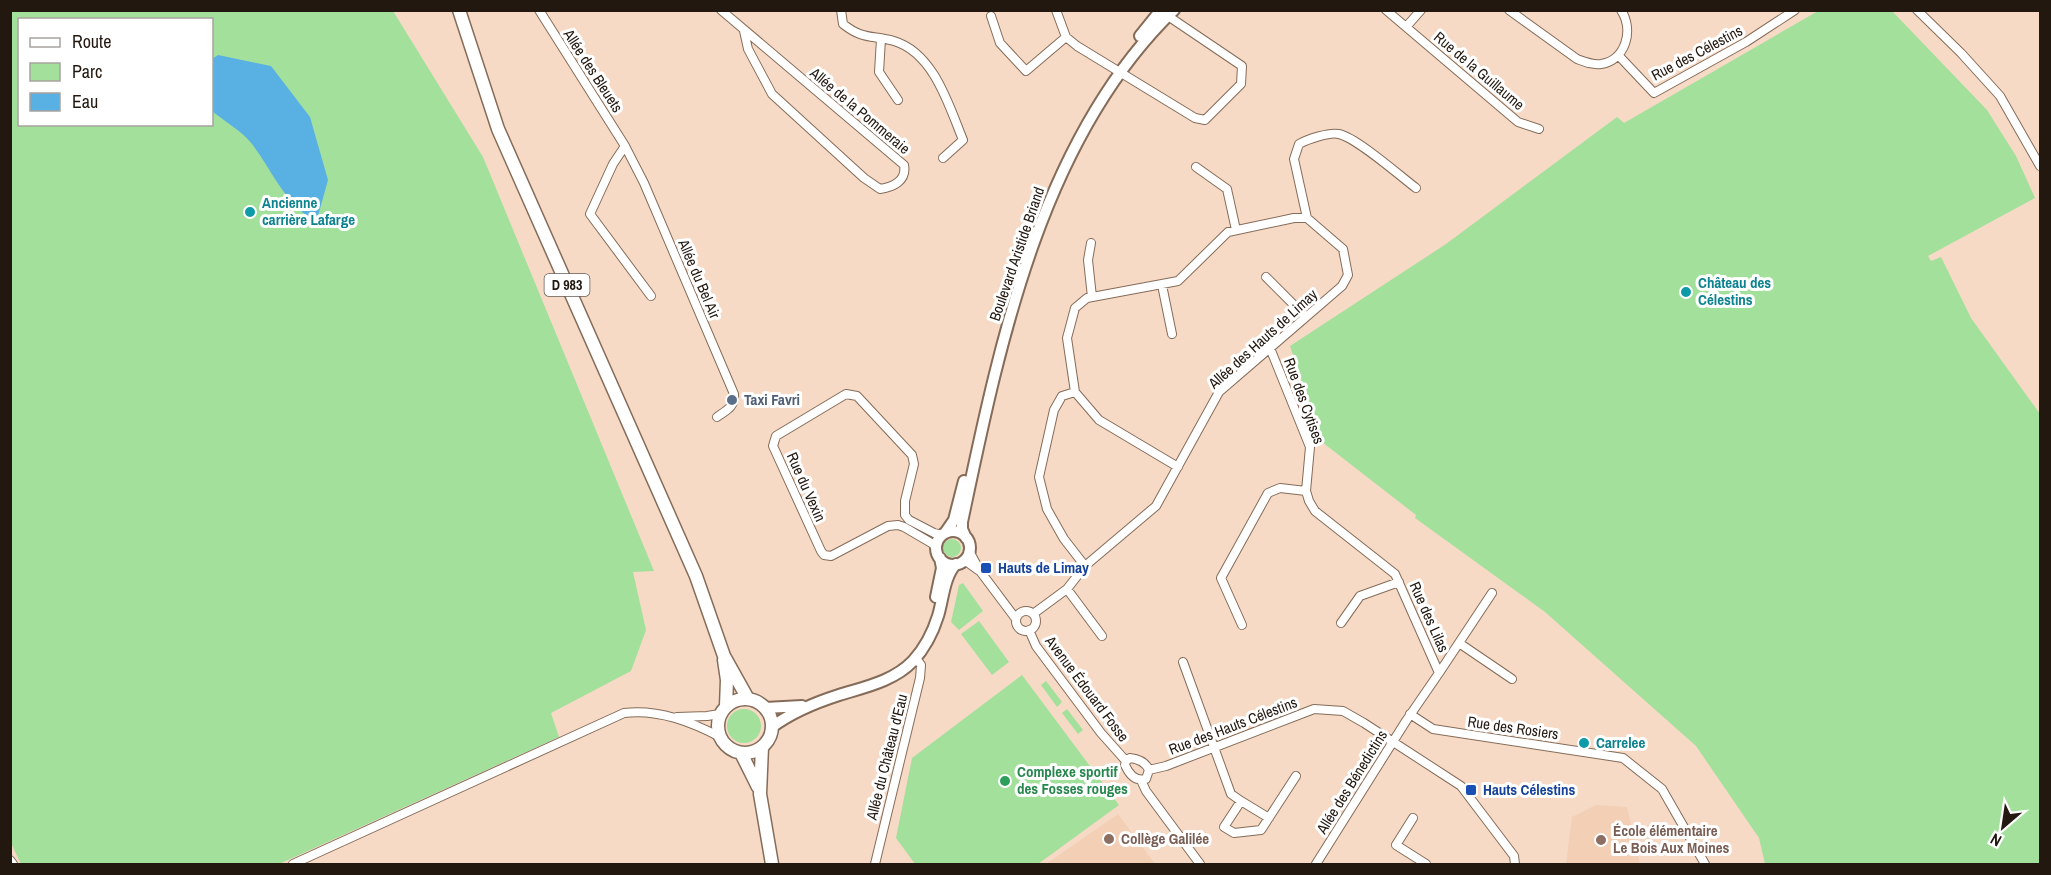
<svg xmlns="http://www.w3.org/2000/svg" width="2051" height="875" viewBox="0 0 2051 875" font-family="'Archivo Narrow',sans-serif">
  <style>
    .built { fill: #f2cfb5 }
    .green { fill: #a3e09c; fill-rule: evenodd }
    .water { fill: #59b0e3 }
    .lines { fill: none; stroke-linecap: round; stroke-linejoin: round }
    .street-casing { stroke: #856c59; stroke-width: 10 }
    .secondary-casing { stroke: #856c59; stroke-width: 14 }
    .primary-casing { stroke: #856c59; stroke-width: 15 }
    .street { stroke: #fff; stroke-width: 8 }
    .secondary { stroke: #fff; stroke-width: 10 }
    .primary { stroke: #fff; stroke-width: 12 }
    .culture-dot { fill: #0f9aa8; stroke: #fff; stroke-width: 2 }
    .service-dot { fill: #5c6f8a; stroke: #fff; stroke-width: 2 }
    .transit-dot { fill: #1a4fb4; stroke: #fff; stroke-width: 2 }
    .leisure-dot { fill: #2e9e5b; stroke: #fff; stroke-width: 2 }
    .education-dot { fill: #8d6e63; stroke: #fff; stroke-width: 2 }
    .labels { text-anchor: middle; stroke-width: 6; stroke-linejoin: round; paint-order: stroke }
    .shield { fill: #fff; stroke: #645d58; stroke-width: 1.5 }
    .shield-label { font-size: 14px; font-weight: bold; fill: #221810 }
    .street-label { font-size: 15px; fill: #221810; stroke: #fff }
    .culture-label { font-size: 15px; font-weight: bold; fill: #0d838f; stroke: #fff; text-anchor: start }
    .service-label { font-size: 15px; font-weight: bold; fill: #4e5e75; stroke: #fff; text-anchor: start }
    .transit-label { font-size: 15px; font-weight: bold; fill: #164399; stroke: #fff; text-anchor: start }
    .leisure-label { font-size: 15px; font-weight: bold; fill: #27864d; stroke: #fff; text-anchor: start }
    .education-label { font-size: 15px; font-weight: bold; fill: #785e54; stroke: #fff; text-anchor: start }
  </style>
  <rect width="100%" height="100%" fill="#f6dac5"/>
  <!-- built -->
  <path class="built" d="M1596,805L1627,807L1640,864H1566L1572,817Z
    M1118,814L1155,864H1046Z"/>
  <!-- green -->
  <path class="green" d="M11,11H393L483,157L654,571L633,572L646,630L631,671L551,713L559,737L279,864H21L11,843ZM20,20H212V124H20Z
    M1818,11H1892L1987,110L2016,156L2035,198L1928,256L1931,261L1941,257L1971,318L2040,414V864H1765L1759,838L1696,746L1545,612L1415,518L1416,515L1322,442L1290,346L1446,244L1617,117L1624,123Z
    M943 548a9 9 0 1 1 18 0a9 9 0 1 1-18 0Z
    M963,583L983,611L959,630L951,622L959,585Z
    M979,621L1009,662L992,675L961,634Z
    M1022,675L1119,805L1038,864H915L896,838L912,758Z
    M1046,681L1062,702L1057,707L1041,685Z
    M727 726a17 17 0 1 1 34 0a17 17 0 1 1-34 0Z
    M1067,709L1083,730L1078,734L1062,713Z"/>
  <!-- water -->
  <path class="water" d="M218,55L271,66L310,117L328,180L318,216L314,220C285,204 272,170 252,144C242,131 224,121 212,111V59Z"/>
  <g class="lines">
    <!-- street casing -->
    <g class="street-casing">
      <path id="street" d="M539,10L625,146L644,183L734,394C735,407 727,410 717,417
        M721,10L904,165C907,181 893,187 880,189L864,178L772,94L748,49L744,31
        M841,10L843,24C863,40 872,35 894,41C934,53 949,106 963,140L943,158
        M1056,10L1066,37L1077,46L1195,118L1205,120L1241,84L1242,66L1168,16
        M1386,10L1518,122L1539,129
        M1509,10L1577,59C1585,62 1592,65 1601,64C1626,60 1634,30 1621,10
        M1917,10L1961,53L2000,96L2040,166
        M991,16L1000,43L1026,71L1066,37
        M1406,27L1421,10
        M881,39L879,72L898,100
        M1619,56L1654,93L1746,42L1795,10
        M625,146L613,164L590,214L651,296
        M1196,167L1227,189L1236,230
        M1307,218L1294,159L1299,144C1308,139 1329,132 1339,134C1357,138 1400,176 1416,188
        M1091,243L1088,260L1092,297
        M1266,277L1306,317
        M1162,285L1172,334
        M1270,348L1310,447L1306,491L1309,501L1315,511L1395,574L1439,673L1406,721L1316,864
        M1075,392L1099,420L1178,467
        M936,548L933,544L904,527L898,525L888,526L831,556L824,555L821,551L773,446L776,436L846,394L857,396L912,455L914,464L905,501V515L909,520L934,533L942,535
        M969,551L980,571L1016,619
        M962,562H967L978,570
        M1085,566L1064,539L1047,509L1039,477L1054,410L1062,396L1075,392L1067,338L1075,308L1087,298L1178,281L1228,232L1294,218H1307
        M1067,589L1102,636
        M1016 621a10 10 0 1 1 20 0a10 10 0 1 1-20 0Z
        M1033,614L1067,589L1085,566L1156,506L1219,392L1342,286L1348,275L1343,249L1307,218
        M1341,623L1360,596L1399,582
        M1242,625L1221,578L1268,493L1280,488L1306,491
        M1029,630L1036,646L1101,733L1126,761
        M1459,643L1512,679
        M1183,662L1231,794L1241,801L1224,827L1234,833L1261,830L1296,776
        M1439,673L1492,593
        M1410,714L1433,729L1623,758L1662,789L1705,864
        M677,717L707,716L720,714
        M1130,758C1139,759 1146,763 1149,770L1146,779C1135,782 1129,774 1125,765L1126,761Z
        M1149,770L1166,766L1314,709L1343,711L1364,723L1461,786L1514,856L1515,864
        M1141,780L1146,791L1200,864
        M1241,801L1269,818
        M1413,818L1396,845L1426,864
        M10,860L13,864
        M293,864L624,713C659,709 692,722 722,738
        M875,864L920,678L921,665L916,658"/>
    </g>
    <!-- secondary casing -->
    <g class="secondary-casing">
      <path id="secondary" d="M1140,36L1161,10
        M936 548a17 17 0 1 1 34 0a17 17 0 1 1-34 0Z
        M945,533L954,520L964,481
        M966,538L962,529V522C999,347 1040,139 1174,10
        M936,597L942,568L940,558
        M765,708L802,706
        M772,727C792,712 814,703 839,695C865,687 894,681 913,661C925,648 933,632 938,616C943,600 944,576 956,564"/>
    </g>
    <!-- primary casing -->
    <g class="primary-casing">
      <path id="primary" d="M459,10L498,129L696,576L724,656L748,699
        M724,660L727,680L726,706
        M718 726a27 27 0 1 1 54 0a27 27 0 1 1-54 0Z
        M762,747L760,794L772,864
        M741,753L758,787"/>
    </g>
    <!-- street -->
    <use href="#street" class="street"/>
    <!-- secondary -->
    <use href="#secondary" class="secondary"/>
    <!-- primary -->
    <use href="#primary" class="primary"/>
  </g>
  <!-- markers -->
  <g class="culture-dot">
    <circle cx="250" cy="212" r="6"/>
    <circle cx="1686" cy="292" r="6"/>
    <circle cx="1584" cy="743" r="6"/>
  </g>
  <circle class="service-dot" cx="732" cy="400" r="6"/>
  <g class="transit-dot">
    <rect x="980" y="562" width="12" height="12" rx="3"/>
    <rect x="1465" y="784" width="12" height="12" rx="3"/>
  </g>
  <circle class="leisure-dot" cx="1005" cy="781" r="6"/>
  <g class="education-dot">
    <circle cx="1109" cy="839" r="6"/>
    <circle cx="1601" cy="840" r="6"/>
  </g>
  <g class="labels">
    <!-- shield labels -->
    <rect class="shield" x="544.5" y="274" width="45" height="22" rx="4.5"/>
    <g class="shield-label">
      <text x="567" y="290">D 983</text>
    </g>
    <!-- street labels -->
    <g class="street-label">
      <text transform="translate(1697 53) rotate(-28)" y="5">Rue des Célestins</text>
      <text transform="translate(593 71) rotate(57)" y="5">Allée des Bleuets</text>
      <text transform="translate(1479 71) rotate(40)" y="5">Rue de la Guillaume</text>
      <text transform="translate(860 111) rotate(40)" y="5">Allée de la Pommeraie</text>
      <text transform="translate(1017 254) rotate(-71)" y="5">Boulevard Aristide Briand</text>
      <text transform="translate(699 279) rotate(67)" y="5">Allée du Bel Air</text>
      <text transform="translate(1263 339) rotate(-42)" y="5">Allée des Hauts de Limay</text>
      <text transform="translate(1304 401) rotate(70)" y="5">Rue des Cytises</text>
      <text transform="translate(806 487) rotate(66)" y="5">Rue du Vexin</text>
      <text transform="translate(1429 617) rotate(66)" y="5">Rue des Lilas</text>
      <text transform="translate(1087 689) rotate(53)" y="5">Avenue Édouard Fosse</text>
      <text transform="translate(1233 726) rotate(-21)" y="5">Rue des Hauts Célestins</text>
      <text transform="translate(1513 728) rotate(8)" y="5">Rue des Rosiers</text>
      <text transform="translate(887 757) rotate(-76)" y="5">Allée du Château d'Eau</text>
      <text transform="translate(1352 782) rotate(-58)" y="5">Allée des Bénedictins</text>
    </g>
    <!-- culture labels -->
    <g class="culture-label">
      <text x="262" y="208">Ancienne<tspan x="262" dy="17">carrière Lafarge</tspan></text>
      <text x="1698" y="288">Château des<tspan x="1698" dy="17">Célestins</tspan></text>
      <text x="1596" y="748">Carrelee</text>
    </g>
    <!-- service labels -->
    <g class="service-label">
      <text x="744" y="405">Taxi Favri</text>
    </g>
    <!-- transit labels -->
    <g class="transit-label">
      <text x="998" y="573">Hauts de Limay</text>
      <text x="1483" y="795">Hauts Célestins</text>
    </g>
    <!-- leisure labels -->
    <g class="leisure-label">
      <text x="1017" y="777">Complexe sportif<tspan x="1017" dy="17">des Fosses rouges</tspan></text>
    </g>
    <!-- education labels -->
    <g class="education-label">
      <text x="1613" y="836">École élémentaire<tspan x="1613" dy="17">Le Bois Aux Moines</tspan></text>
      <text x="1121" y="844">Collège Galilée</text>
    </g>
  </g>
  <!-- border -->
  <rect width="2051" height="875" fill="none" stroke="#221810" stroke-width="24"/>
  <!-- legend -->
  <rect x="18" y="18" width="195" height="108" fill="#ffffff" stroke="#a7a39f" stroke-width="1.5"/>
  <rect x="30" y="38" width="30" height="9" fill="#ffffff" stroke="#a7a39f" stroke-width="1.5"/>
  <text x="72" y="48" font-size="18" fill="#221810">Route</text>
  <rect x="30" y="63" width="30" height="18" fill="#a3e09c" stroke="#a7a39f" stroke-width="1.5"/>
  <text x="72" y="78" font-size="18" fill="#221810">Parc</text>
  <rect x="30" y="93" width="30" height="18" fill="#59b0e3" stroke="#a7a39f" stroke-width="1.5"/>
  <text x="72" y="108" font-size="18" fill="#221810">Eau</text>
  <!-- north arrow -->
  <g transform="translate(2003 827) rotate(209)" stroke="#ffffff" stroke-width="4.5" paint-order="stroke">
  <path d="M0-4.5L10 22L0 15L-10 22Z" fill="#221810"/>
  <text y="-9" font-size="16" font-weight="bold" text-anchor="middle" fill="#221810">N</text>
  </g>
</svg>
